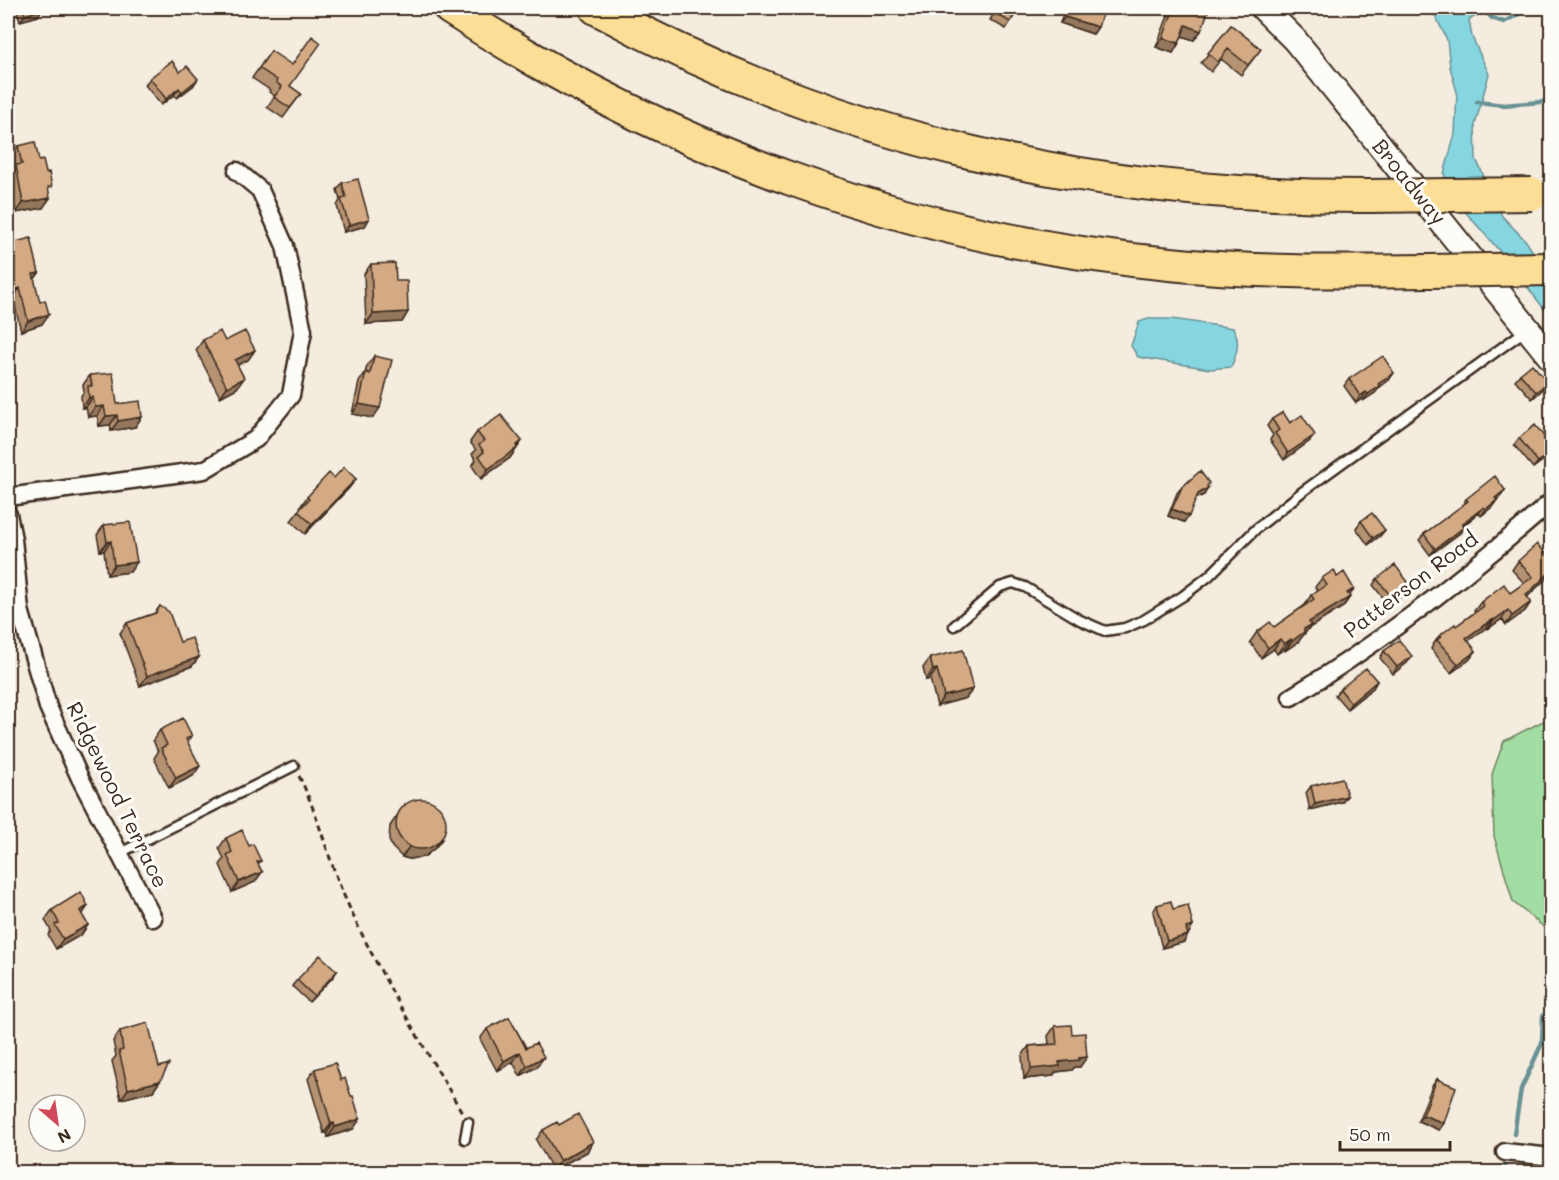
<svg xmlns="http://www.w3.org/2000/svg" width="1559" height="1180" viewBox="0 0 1559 1180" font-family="Mali,sans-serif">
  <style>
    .green { fill: #a2dda3; stroke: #6e8460; stroke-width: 1.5 }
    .water { fill: #86d6e1; stroke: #689193; stroke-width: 1.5 }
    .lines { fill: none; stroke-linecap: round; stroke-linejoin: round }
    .stream { stroke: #689193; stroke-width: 4.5 }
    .service-casing { stroke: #3b2a1e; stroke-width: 13 }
    .minor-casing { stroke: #3b2a1e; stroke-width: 21 }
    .secondary-casing { stroke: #3b2a1e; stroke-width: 28 }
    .motorway-casing { stroke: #3b2a1e; stroke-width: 36 }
    .path { stroke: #3b2a1e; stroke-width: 3; stroke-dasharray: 6 4.5; stroke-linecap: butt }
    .service { stroke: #fdfcf7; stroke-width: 8 }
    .minor { stroke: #fdfcf7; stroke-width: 16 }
    .secondary { stroke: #fdfcf7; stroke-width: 24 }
    .motorway { stroke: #fdde96; stroke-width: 32 }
    .motorway-bridge-casing { stroke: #3b2a1e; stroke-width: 36; stroke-linecap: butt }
    .motorway-bridge { stroke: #fdde96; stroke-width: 32 }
    .wall { fill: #b59272; stroke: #3b2a1e; stroke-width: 1.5 }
    .shaded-wall { fill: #94775c; stroke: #3b2a1e; stroke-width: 1.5 }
    .building { fill: #d3aa84; stroke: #3b2a1e; stroke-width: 1.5 }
    .labels { text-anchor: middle; stroke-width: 6; stroke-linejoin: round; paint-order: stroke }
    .street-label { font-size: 21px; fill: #3b2a1e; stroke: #fdfcf7 }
  </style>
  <rect width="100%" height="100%" fill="#f5ece0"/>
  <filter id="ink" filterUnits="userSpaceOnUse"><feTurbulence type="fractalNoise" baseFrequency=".0167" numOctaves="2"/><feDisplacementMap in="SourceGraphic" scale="12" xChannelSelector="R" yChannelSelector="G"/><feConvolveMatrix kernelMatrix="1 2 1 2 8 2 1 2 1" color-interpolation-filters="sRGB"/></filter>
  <g filter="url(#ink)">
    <!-- green -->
    <path class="green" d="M1551,717V933L1513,902L1494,836L1492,774L1504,741Z"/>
    <!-- water -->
    <path class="water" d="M1413,8H1485L1484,11L1469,20L1472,37L1489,74L1475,125L1476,159L1502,216L1526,241L1551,280V318L1504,256L1461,207L1444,174L1455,134L1457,92L1450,67L1447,40L1435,15L1415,10Z
      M1148,319H1172L1233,328C1241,341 1237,354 1231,367L1210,369L1138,357L1131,346L1139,322Z"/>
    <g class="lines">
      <!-- stream -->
      <path class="stream" d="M1482,8L1492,18L1504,22L1529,8
        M1477,102L1504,105L1552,101
        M1514,1134L1521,1089L1542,1043L1543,1016L1552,1009
        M1504,1172L1505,1166"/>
      <!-- service casing -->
      <g class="service-casing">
        <path id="service" d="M954,626L1000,587L1013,583L1025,587L1080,620L1105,631L1125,628L1144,620L1183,596L1209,576L1256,529L1302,492L1526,330
          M120,853L294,766
          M465,1139L468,1122"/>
      </g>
      <!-- minor casing -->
      <g class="minor-casing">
        <path id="minor" d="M8,497L204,470L256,439L291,395L303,331L285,246L260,190L237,171
          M8,514L13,539L20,610L48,707L80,778L153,918
          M1291,697C1384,641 1470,573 1552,501
          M1505,1152L1552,1157"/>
      </g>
      <!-- secondary casing -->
      <g class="secondary-casing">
        <path id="secondary" d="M1263,8L1294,39L1321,72L1552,359"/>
      </g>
      <!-- motorway casing -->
      <g class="motorway-casing">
        <path id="motorway" d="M450,8C665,149 912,240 1170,264C1256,273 1342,272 1429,271
          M596,8C840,141 1092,197 1369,196"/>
      </g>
      <!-- path -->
      <path class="path" d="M299,776C319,816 328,860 346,900C379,975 423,1044 463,1114"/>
      <!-- service -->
      <use href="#service" class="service"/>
      <!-- minor -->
      <use href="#minor" class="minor"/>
      <!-- secondary -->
      <use href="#secondary" class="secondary"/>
      <!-- motorway -->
      <use href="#motorway" class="motorway"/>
      <!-- motorway-bridge casing -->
      <g class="motorway-bridge-casing">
        <path id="motorway-bridge" d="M1369,196L1532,194
          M1429,271L1552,269"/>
      </g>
      <!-- motorway-bridge -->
      <use href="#motorway-bridge" class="motorway-bridge"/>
    </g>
    <!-- wall -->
    <path class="wall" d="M16,8H42V9L38,16L20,21Z
      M997,8H1019L1006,29L990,20Z
      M1065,8H1101L1098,27L1093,34L1060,23Z
      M1171,8H1200L1194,40L1182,36L1179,43L1173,53L1156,47Z
      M1231,25L1261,49L1241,75L1221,59L1211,72L1201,63Z
      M271,51L290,86L301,94L283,118L267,107L275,96L269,92L270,90L252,78Z
      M150,78L193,86L177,98L174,95L161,105L145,85Z
      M18,146L39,161L43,208L16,213L9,175L14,168L11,156Z
      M342,183L369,219L365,226L344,232L337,206L340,200L337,190Z
      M8,244L39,273L34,280L42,324L21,331L13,298L8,299Z
      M371,264L396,281L408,312L402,322L366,324L364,274Z
      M203,340L225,341L255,350L248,360L237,365L244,378L237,388L220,397L196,350Z
      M374,356L373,418L352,414L359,382L365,373L367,366Z
      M1520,374L1543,389L1532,399L1515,380Z
      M90,375L117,404L135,427L111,431L110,425L99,426L97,416L88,417L86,407L82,408L81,396L84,391L83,385Z
      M1349,379L1389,380L1380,387L1375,393L1363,401L1362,399L1356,403L1344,386Z
      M1272,419L1290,423L1310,441L1284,460L1270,440L1273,435L1267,426Z
      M477,432L522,441L510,458L481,479L472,466L476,460L472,454L476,450L470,442Z
      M1519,438L1550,455L1533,468L1514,445Z
      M334,478L356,479L349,488L305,534L291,521L301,508L300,507L307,497Z
      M1207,486L1208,488L1204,495L1195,499L1184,522L1168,516L1177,493L1182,487Z
      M1505,490L1501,496L1497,500L1492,507L1481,516L1479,513L1463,526L1464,527L1460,533L1430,555L1419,540L1424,534L1462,506L1466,499Z
      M1361,521L1385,530L1380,536L1368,545L1356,528Z
      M104,525L130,572L107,575L104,551H100L97,535Z
      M1518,561L1551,574L1527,597L1531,602L1525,611L1506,625L1502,619L1488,629L1486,628L1468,641L1476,651L1469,660L1451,673L1431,649L1433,645L1439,636L1456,626L1475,612L1474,611L1481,602L1510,593L1524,583L1512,570Z
      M1322,578L1349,596L1350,597L1343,607L1309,628L1298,642L1285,651L1284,649L1277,654L1274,649L1261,658L1250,642L1257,632L1274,627L1305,605L1311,595L1317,591L1315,587Z
      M1377,579L1408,582L1404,594L1393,603L1390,599L1386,602L1373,585Z
      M1551,604V615L1547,611Z
      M160,606L180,642L199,657L192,666L140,686L120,633L127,623L155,613Z
      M1384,651L1407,663L1393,674L1380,658Z
      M930,658L973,689L966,698L937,706L930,679L926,680L923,668Z
      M1377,681L1373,688L1347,709L1335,695L1340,689Z
      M160,730L192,736L188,742L193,776L169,788L154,758L158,752L153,740Z
      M1311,786L1342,802L1310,810L1306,793Z
      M405,804L442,839L435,848L424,857L409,859L402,857L392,847L389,840L390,826Z
      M226,838L249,846L261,861L258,864L262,872L255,882L232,892L220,865L224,859L219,848Z
      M1157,905L1173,909L1193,926L1188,933L1184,942L1162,948L1153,912Z
      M88,906L82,915L88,925L81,935L56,949L48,935L51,931L45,920L52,910Z
      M337,971L332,978L309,1002L292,986L297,980Z
      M509,1017L537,1067L520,1076L513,1062L497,1071L480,1039L487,1029Z
      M1055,1026L1072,1034L1080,1067H1075L1072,1070L1056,1072L1053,1076L1024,1079L1022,1056L1029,1046L1049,1044L1048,1036Z
      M120,1031L159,1067L160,1081L153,1091L121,1099L112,1061L116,1056L113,1041Z
      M315,1069L341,1080L351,1096L360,1119L353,1129L328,1137L327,1133H324L308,1079Z
      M1437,1079L1444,1123L1439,1130L1418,1121L1432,1086Z
      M559,1125L593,1142L587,1152L553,1170L536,1140L543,1130Z"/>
    <!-- shaded-wall -->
    <path class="shaded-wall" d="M42,9L38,16L20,21L25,15Z
      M1065,17L1098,27L1093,34L1060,23Z
      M1186,25L1201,31L1194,40L1179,35Z
      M1163,38L1179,43L1173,53L1156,47Z
      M198,79L193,86L177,98L182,92Z
      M179,88L174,95L161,105L166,99Z
      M50,198L43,208L16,213L23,203Z
      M369,219L365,226L344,232L349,225Z
      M39,273L32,282L33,274Z
      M20,288L13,298L8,299L14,290Z
      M408,312L402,322L366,324L373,314Z
      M49,314L42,324L21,331L28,321Z
      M255,350L248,360L228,370L235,360Z
      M1394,373L1389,380L1380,387L1375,393L1363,401L1368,394L1378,384Z
      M244,378L237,388L220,397L227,387Z
      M1548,382L1543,389L1532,399L1536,392Z
      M1366,392L1362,399L1356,403L1360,396Z
      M93,397L86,407L82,408L89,398Z
      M359,404L380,408L373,418L352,414Z
      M104,406L97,416L88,417L95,407Z
      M117,415L110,425L99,426L106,416Z
      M142,417L135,427L111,431L118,421Z
      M1315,435L1310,441L1284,460L1288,453Z
      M522,441L510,458L481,479L488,469Z
      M1551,451L1550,455L1533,468L1538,462Z
      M356,479L349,488L305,534L312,524Z
      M1208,488L1204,495L1193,500L1198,494Z
      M1505,490L1501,496L1491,504L1495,498Z
      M1497,500L1492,507L1481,516L1486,509Z
      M1484,507L1479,513L1457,530L1462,524Z
      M1172,509L1189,516L1184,522L1168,516Z
      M1464,527L1460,533L1430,555L1435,549Z
      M1385,530L1380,536L1368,545L1373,538Z
      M111,541L104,551H100L107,542Z
      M137,562L130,572L107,575L114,565Z
      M1551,571V574L1520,604L1526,595Z
      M1409,588L1404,594L1393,603L1398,596Z
      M1354,589L1343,607L1309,628L1298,642L1285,651L1292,641L1309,622Z
      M1531,602L1525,611L1506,625L1512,616Z
      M1508,610L1502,619L1488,629L1494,620Z
      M1493,619L1486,628L1460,647L1466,638Z
      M1280,639L1274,649L1261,658L1268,648Z
      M1291,639L1284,649L1277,654L1284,644Z
      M1476,651L1469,660L1451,673L1458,664Z
      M1412,656L1407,663L1393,674L1397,667Z
      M199,657L192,666L140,686L147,676Z
      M937,669L930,679L926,680L933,670Z
      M1377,681L1373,688L1347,709L1351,703Z
      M973,689L966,698L937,706L944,696Z
      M200,766L193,776L169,788L176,778Z
      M1347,796L1342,802L1310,810L1315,804Z
      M442,839L435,848L424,857L409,859L402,857L409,847Z
      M262,872L255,882L232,892L239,882Z
      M88,906L81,916L80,911Z
      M88,925L81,935L56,949L63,939Z
      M1193,926L1189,933L1182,935L1186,928Z
      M1188,935L1184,942L1162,948L1167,941Z
      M337,971L332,978L309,1002L314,996Z
      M520,1052L513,1062L497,1071L504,1061Z
      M544,1057L537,1067L520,1076L527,1066Z
      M1087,1057L1080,1067H1075L1072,1070L1056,1072L1053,1076L1024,1079L1031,1069L1079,1058Z
      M160,1081L153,1091L121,1099L128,1089Z
      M1423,1115L1444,1123L1439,1130L1418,1121Z
      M360,1119L353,1129L328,1137L335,1127Z
      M334,1123L327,1133H324L331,1124Z
      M593,1142L587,1152L553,1170L560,1161Z"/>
    <!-- building -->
    <path class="building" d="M23,8H42V9L25,15Z
      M998,8H1019L1010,22L995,13Z
      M1068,8H1101L1104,9L1098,27L1065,17Z
      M1174,8H1200H1199L1208,12L1201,31L1186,25L1179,43L1163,38Z
      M1231,25L1261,49L1248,65L1228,49L1218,62L1208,53Z
      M312,36L321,43L290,86L301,94L290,108L274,97L282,87L276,82L277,80L259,68L271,51L292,65Z
      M172,61L180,72L187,66L198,79L182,92L179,88L166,99L150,78Z
      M35,142L39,161L43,160L46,173L49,172L52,187H48L50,198L23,203L16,165L22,164L18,146Z
      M358,179L369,219L349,225L341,199L346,198L342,183Z
      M31,238L39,273L33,274L40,302L45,300L49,314L28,321L20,288L14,290L8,264L13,263L8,244Z
      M395,263L396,281H407L408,312L373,314L371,264Z
      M220,331L225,341L245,331L255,350L235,360L244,378L227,387L203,340Z
      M374,356L392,360L380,408L359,404L366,372L370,374Z
      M1383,356L1394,373L1378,384L1380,386L1368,394L1366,392L1360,396L1349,379Z
      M1532,364L1548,382L1536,392L1520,374Z
      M113,373L117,404L140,401L142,417L118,421L117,415L106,416L104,406L95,407L93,397L89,398L88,386H92L90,375Z
      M1283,412L1290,423L1302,415L1315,435L1288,453L1275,433L1279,430L1272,419Z
      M501,415L522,441L516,446L517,448L488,469L479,456L484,452L479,445L484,441L477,432Z
      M1535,425L1551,445V451L1538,462L1519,438Z
      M344,467L356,479L312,524L298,511L309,499L307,497L329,473L334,478Z
      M1200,471L1209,483L1207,486L1208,488L1198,494L1189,516L1172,509L1182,487Z
      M1495,476L1505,490L1495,498L1497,500L1486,509L1484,507L1462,524L1464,527L1435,549L1424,534L1468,501L1466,499Z
      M1372,513L1385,530L1373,538L1361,521Z
      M130,522L137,562L114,565L111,541L107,542L104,525Z
      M1537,544L1551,559V571L1526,595L1531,602L1512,616L1508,610L1494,620L1493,619L1466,638L1476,651L1458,664L1437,640L1441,637L1439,636L1455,624L1456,626L1484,606L1481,602L1504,584L1510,593L1533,577L1518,561Z
      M1395,565L1408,582L1406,584L1409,588L1398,596L1395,593L1391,596L1377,579Z
      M1334,570L1337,577L1344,572L1354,589L1347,593L1350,597L1309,622L1311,625L1304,629V632L1292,641L1291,639L1284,644L1280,639L1268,648L1257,632L1270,622L1274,627L1314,599L1311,595L1327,585L1322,578Z
      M160,606L169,612L180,642L192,638L199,657L147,676L127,623L156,613Z
      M1399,640L1412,656L1397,667L1384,651Z
      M963,650L973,689L944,696L937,669L933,670L930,658Z
      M1366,668L1377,681L1351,703L1340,689Z
      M183,718L192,736L186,739L200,766L176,778L161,748L167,745L160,730Z
      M1342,778L1347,796L1315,804L1311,786Z
      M396 824a25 25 0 1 1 50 0a25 25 0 1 1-50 0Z
      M242,830L249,846L253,844L261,861L257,862L262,872L239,882L227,855L232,852L226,838Z
      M81,892L88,906L80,911L88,925L63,939L55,925L59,923L52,910Z
      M1171,901L1173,909L1188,905L1193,926L1186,928L1188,935L1167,941L1157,905Z
      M320,955L337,971L314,996L297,980Z
      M509,1017L526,1048L536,1043L544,1057L527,1066L520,1052L504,1061L487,1029Z
      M148,1023L159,1067L169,1064L160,1081L128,1089L119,1051L123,1050L120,1031Z
      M1071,1025L1072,1034L1085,1033L1087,1057L1079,1058V1060L1059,1062L1060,1066L1031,1069L1029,1046L1057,1044L1055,1026Z
      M335,1063L341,1080L345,1078L351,1096H353L360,1119L335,1127L334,1123L331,1124L315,1069Z
      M1437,1079L1456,1087L1444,1123L1423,1115Z
      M578,1114L593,1142L560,1161L543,1130L557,1122L559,1125Z"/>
  </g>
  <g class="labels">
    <!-- street labels -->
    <g class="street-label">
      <text transform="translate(1409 182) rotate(51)" y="7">Broadway</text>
      <text transform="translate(1411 585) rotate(-37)" y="7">Patterson Road</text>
      <text transform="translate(117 795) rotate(64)" y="7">Ridgewood Terrace</text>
    </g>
  </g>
  <!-- margin -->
  <rect width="1559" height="1180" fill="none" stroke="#fdfcf7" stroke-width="30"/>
  <rect x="15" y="15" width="1529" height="1150" fill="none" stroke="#3b2a1e" stroke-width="2" filter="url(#ink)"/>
  <!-- north arrow -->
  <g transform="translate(57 1123) rotate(151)"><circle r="28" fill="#fdfcf7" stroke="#afa8a0" stroke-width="1.5"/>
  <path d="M0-4.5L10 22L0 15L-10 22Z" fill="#d1495b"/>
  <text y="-9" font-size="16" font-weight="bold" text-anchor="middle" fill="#3b2a1e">N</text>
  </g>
  <!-- scale -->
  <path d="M1340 1141v9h110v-9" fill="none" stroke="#3b2a1e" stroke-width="3"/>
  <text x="1349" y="1141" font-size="18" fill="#3b2a1e" stroke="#fdfcf7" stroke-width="4.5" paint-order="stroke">50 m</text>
</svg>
